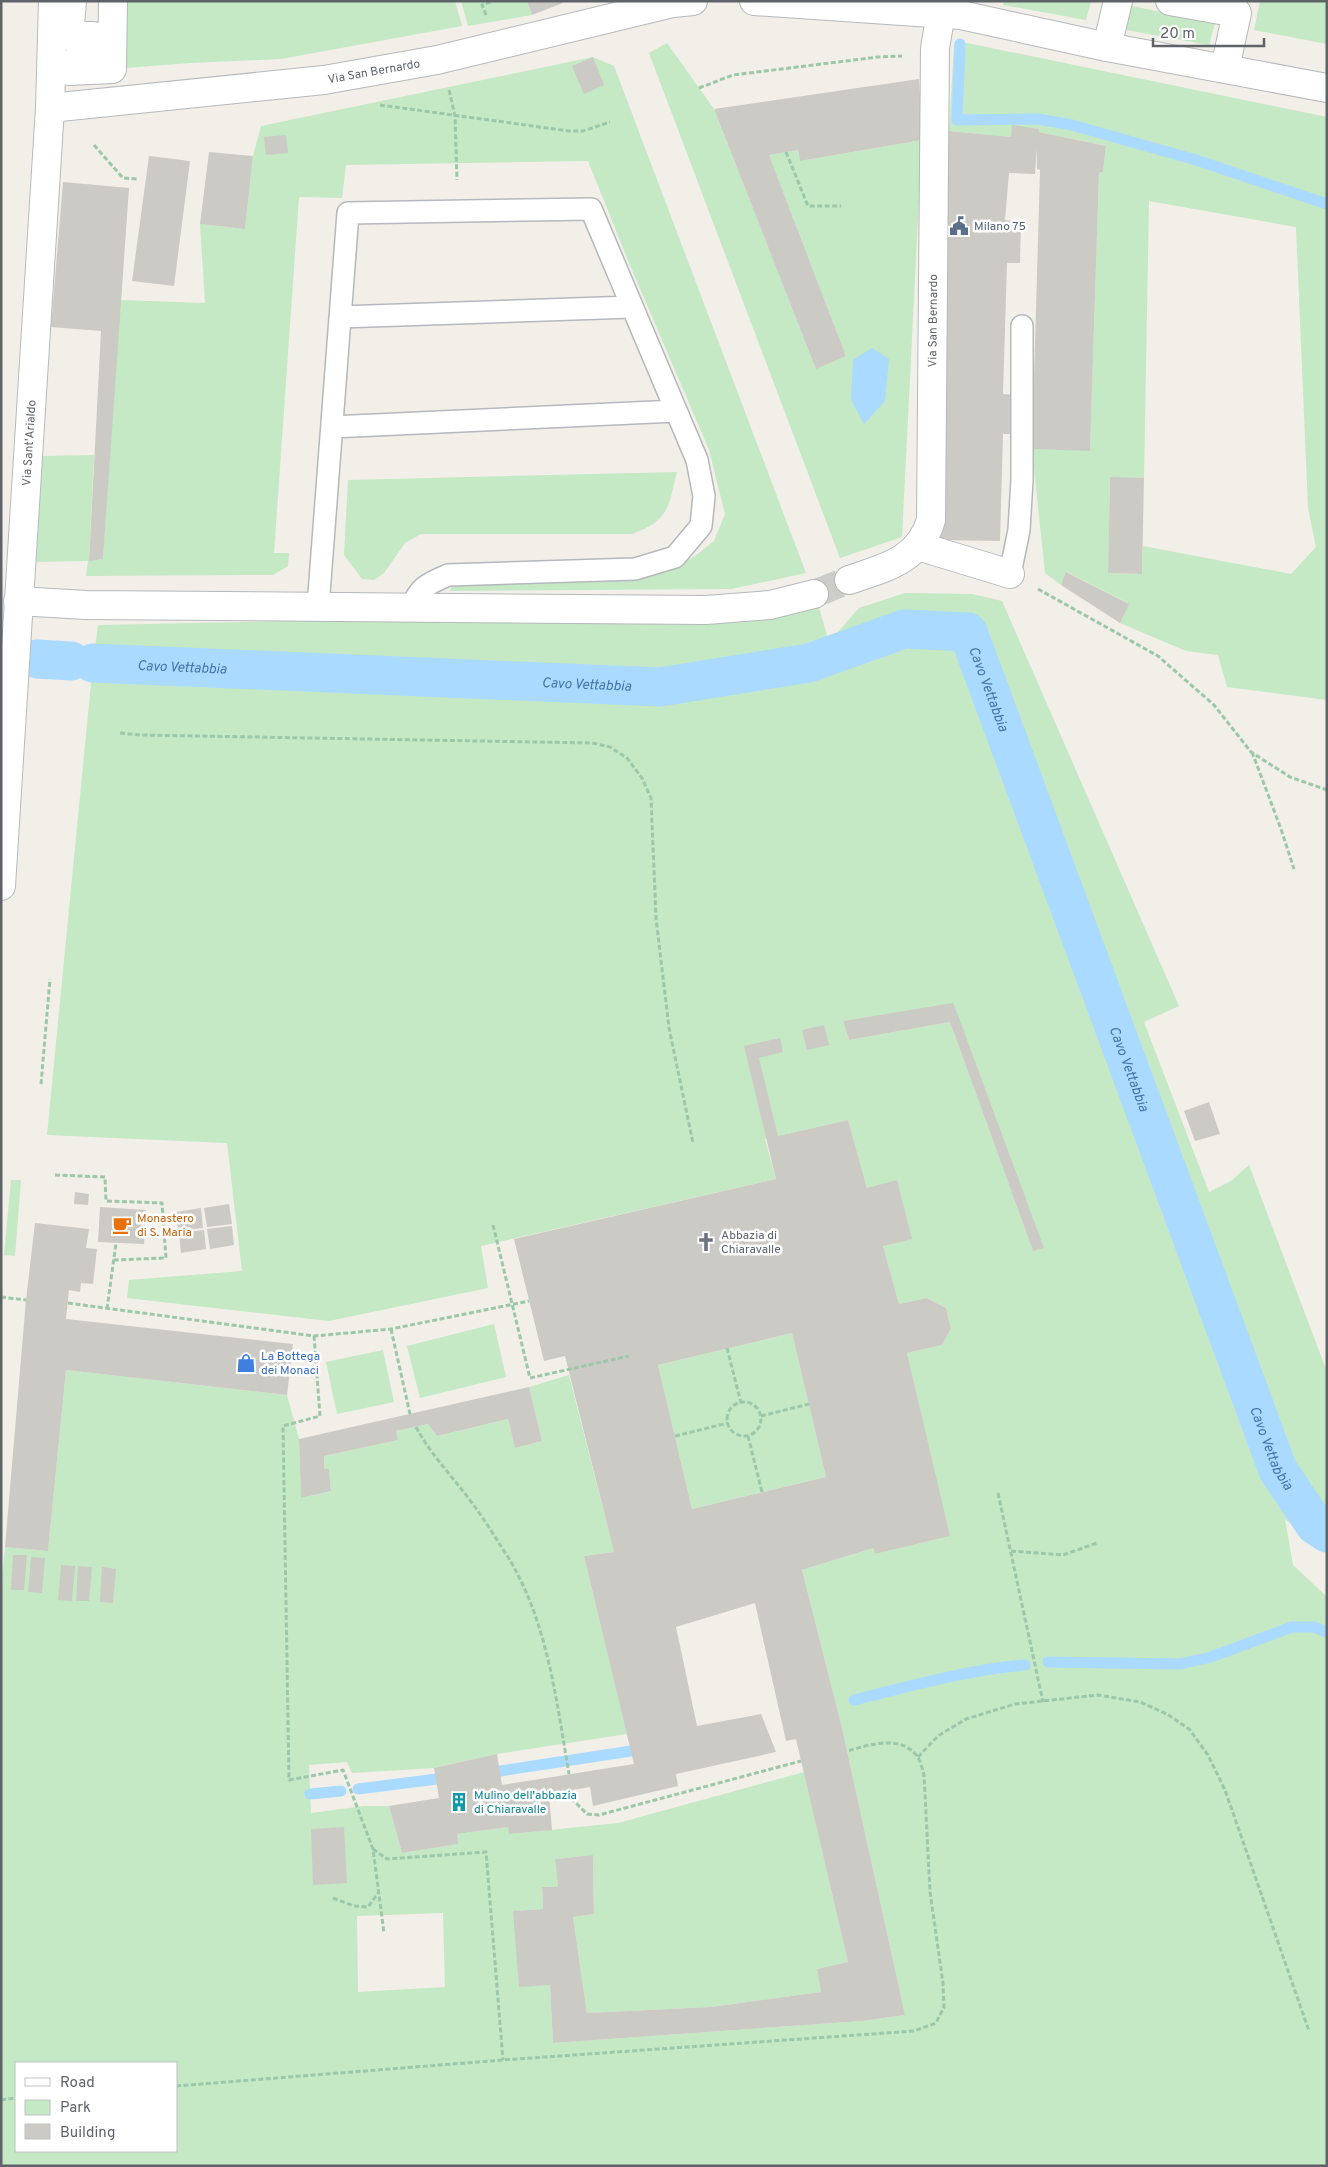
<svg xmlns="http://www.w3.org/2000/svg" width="1328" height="2167" viewBox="0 0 1328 2167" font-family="Overpass,sans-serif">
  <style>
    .green { fill: #c5e8c5; fill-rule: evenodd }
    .water { fill: #aadaff }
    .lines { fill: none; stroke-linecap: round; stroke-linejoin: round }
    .stream { stroke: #aadaff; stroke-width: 11 }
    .canal { stroke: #aadaff; stroke-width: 39 }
    .building { fill: #cccac5; fill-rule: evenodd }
    .street-tunnel { stroke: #ccccc8; stroke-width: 28; stroke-dasharray: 28 14; stroke-linecap: butt }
    .lane-casing { stroke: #b5b8bc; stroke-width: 24 }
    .street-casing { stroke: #b5b8bc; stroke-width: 30 }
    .secondary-casing { stroke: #b6babf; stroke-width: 30 }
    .path { stroke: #9cc7a9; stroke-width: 3; stroke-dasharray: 5 2.5; stroke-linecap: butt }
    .lane { stroke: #fff; stroke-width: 21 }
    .street { stroke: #fff; stroke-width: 28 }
    .secondary { stroke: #fff; stroke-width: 28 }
    .labels { text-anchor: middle; stroke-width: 5; stroke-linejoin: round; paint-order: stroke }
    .street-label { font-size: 12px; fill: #5f6368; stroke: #fff }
    .service-label { font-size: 12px; fill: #4e5e75; stroke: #fff; text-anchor: start }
    .food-label { font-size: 12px; fill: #c56008; stroke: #fff; text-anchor: start }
    .worship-label { font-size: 12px; fill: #5b616d; stroke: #fff; text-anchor: start }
    .shop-label { font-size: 12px; fill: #366cbe; stroke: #fff; text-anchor: start }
    .culture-label { font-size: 12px; fill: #0d838f; stroke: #fff; text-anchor: start }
    .water-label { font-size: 14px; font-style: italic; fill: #4174aa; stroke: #fff }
  </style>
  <rect width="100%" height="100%" fill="#f1efe8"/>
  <!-- green -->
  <path class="green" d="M113,1H455L462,26L281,59L191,63L112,69Z
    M461,1H527L532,15L468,26Z
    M1004,1H1091L1086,20L1003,5Z
    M1260,1H1327V44L1254,30Z
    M1132,6L1215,23L1209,45L1126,30Z
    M667,43L714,109L816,368L846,356L769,155L798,150L800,161L922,140L902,537L840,558L649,53Z
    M967,43L1327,117V700L1227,687L1218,655L1186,651L1120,623L1128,603L1067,572L1061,585L1045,573L1032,449L1090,450L1099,173L1103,172L1106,146L1039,132V129L1011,137L949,131L954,45ZM1149,201L1296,227L1308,508L1316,547L1291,574L1143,546L1142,574L1108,573L1110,478H1144Z
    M593,57L614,66L806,573L731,589L450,591L453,582L673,568L695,556L714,541L725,514L709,450L627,258L588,161L346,165L342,198L299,197L274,553H289L288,566L273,575L86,576L88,561L35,562L42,456L94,455L89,560L103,559L120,300L205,303L200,224L245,229L253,156L261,126Z
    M677,472C668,507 670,520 632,534H421L405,543L384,573L374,580L362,579L344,555L348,480Z
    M905,593L972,594L1002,601L1179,1006L1144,1022L1209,1192L1231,1181L1249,1165L1327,1372V1553L1285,1519L1293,1565L1327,1597V2166H1V1590L5,1547L48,1551L66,1370L287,1395L299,1439L301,1498L331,1491L329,1470L324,1469V1456L398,1440L396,1431L428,1424L437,1436L508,1419L515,1448L542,1441L529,1387L569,1375L614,1552L584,1556L627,1734L497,1754L434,1768L352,1773L347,1762L309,1765L311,1813L364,1806H389L402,1853L457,1844V1834L508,1827L510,1834L618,1823L804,1772L848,1962L817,1969L821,1992L711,2007L587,2013L573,1917L594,1914L593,1855L555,1859L558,1887L542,1888L543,1909L514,1911L550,1985L553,2043L862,2021L905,2015L842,1728L802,1570L873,1548L875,1554L949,1536L907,1353L942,1345L951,1327L946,1308L928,1298L899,1304L883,1246L897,1181L867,1188L848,1120L765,1139L776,1179L481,1246L488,1288L329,1321L127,1298L129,1280L242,1271L227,1143L47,1135L93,663L98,625L386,619L818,604L829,642L859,608ZM953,1004L1043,1248L1033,1251L950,1022L849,1040L843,1021ZM443,1913L445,1987L358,1992L357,1916ZM16,2063H176V2151H16Z
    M11,1180H21L15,1256L4,1255Z
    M494,1324L506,1377L420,1398L407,1346Z
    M792,1333L826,1477L692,1509L658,1365Z
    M383,1350L394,1402L337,1414L326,1362Z"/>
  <!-- water -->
  <path class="water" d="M872,348L889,359L885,401L864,424L851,400L853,360Z"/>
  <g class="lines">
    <!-- stream -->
    <path class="stream" d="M960,44L957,120L1038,119L1072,125L1196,160L1327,204
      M1048,1662L1180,1664L1211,1657L1292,1627H1314L1327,1632
      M854,1700C911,1686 966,1670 1025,1665
      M500,1771L631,1751
      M358,1789L437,1779
      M310,1794L341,1791"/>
    <!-- canal -->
    <g class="canal">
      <path d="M37,659L71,661"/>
      <path id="s1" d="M93,663L660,687L809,663L904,629L968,632L1278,1470L1315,1525L1327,1533"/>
    </g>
  </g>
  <!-- building -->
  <path class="building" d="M527,1H562L563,3L532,15Z
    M593,57L604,85L584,94L572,66Z
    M919,79L922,140L800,161L798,150L769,155L846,356L816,369L714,109Z
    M1012,125L1039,129V132L1106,146L1103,172L1099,173L1090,451L1032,449L1040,170L1037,169V148L1035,174L1009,173L1005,220L1021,222L1020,263H1007L1003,394L1019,395L1017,434H1003L1000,541L940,540L949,131L1011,137Z
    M286,135L288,153L266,155L264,137Z
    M209,152L253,156L245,229L200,224Z
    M149,156L190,161L174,286L132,281Z
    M63,182L129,188L103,559L89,561L101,331L51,327Z
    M1110,477L1144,478L1142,574L1108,573Z
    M1066,572L1129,604L1120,623L1061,585Z
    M953,1003L956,1010L1044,1248L1033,1251L950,1022L849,1040L843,1021Z
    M824,1025L829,1045L807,1050L802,1030Z
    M780,1038L783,1052L759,1058L778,1136L848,1120L867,1188L897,1180L912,1239L883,1246L899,1304L927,1298L946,1308L951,1328L942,1345L907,1353L950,1536L875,1554L873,1548L802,1570L842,1728L905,2015L862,2021L553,2043L550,1985L519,1987L513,1911L543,1909L542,1887H558L555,1859L593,1855L594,1914L573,1917L587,2013L711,2007L821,1992L817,1969L848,1962L796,1739L786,1741L755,1603L676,1627L697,1726L761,1714L776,1752L676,1774L678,1786L593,1806L590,1787L549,1794L552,1830L509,1834L508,1827L457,1834L458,1844L402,1853L389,1806L439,1798L434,1768L497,1754L502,1785L634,1764L584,1556L614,1552L565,1356L544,1361L514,1239L776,1179L744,1046ZM792,1333L826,1477L692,1509L658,1365Z
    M1209,1102L1220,1134L1195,1141L1184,1111Z
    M75,1192L89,1194L88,1205L74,1204Z
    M229,1204L232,1224L207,1227L204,1208Z
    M100,1207L146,1210L144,1244L98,1242Z
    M201,1208L203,1228L178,1231L176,1212Z
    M35,1223L89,1229L86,1248L97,1249L93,1284L81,1283L80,1292L69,1290L66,1319L293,1344L287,1395L66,1370L48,1551L5,1547L26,1300Z
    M232,1226L234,1245L210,1249L207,1229Z
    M204,1230L206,1249L181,1253L179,1233Z
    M529,1387L542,1441L515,1448L508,1419L437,1436L428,1424L396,1431L398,1440L324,1456V1469H329L331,1491L301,1498L299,1439Z
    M13,1555H27L24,1590H11Z
    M31,1557L45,1558L42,1593L28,1592Z
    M61,1565L75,1566L72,1601L58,1600Z
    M78,1566L92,1567L89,1601H76Z
    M102,1567L116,1569L113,1603L100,1602Z
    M344,1827L347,1883L313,1885L311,1829Z"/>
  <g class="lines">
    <!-- street-tunnel -->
    <path class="street-tunnel" d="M814,594L849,580"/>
    <!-- lane casing -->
    <g class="lane-casing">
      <path id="lane" d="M340,317L631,307
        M332,427L676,411
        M1010,574L1019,530L1022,480V326
        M318,607L348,213L591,209L697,460L704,496L701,526L675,557L635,569L448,575C429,583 417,588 412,609"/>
    </g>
    <!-- street casing -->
    <g class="street-casing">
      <g id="street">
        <path d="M72,1L69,36H93V64H69V71L112,69L113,1"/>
        <path d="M754,1L961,15L1107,47L1327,88"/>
        <path d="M1170,1L1237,13L1225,68"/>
        <path d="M1107,47L1118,1"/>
        <path id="s2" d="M50,108L324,80L437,60L673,3L693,1"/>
        <path d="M918,546L1010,574"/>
        <path id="s3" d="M849,580C884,568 919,561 931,520L935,48L943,1"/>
        <path d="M18,601L86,605L706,610L770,605L814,594"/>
      </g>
    </g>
    <!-- secondary casing -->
    <g class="secondary-casing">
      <g id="secondary">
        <path id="s4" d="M1,886L50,108L53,1"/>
      </g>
    </g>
    <!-- path -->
    <path class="path" d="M486,15L482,5L493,1
      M699,88L733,75L878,57L902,56
      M449,90L455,116L457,180
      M380,105L569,131H583L610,122
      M94,145L123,178L137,179
      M786,152L808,206H841
      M1038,589L1158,656L1214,705L1251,752L1290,777L1327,790
      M120,733L141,735L592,743L610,747L627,758L642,778L651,798L656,918L669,1028L693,1143
      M1252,752L1281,829L1294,869
      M41,1084L50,979
      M55,1175L105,1177L106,1201L162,1203L166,1258L113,1260
      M493,1225L530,1378L629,1356
      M1,1297L26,1300
      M68,1303L314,1336L391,1329L529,1301
      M107,1309L116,1243
      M391,1329L410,1414
      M314,1336L320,1416L283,1426L289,1780L343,1770L373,1849L384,1933
      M727,1348L741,1403
      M727 1419a17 17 0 1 1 34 0a17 17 0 1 1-34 0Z
      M761,1416L809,1404
      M416,1427C431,1455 453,1477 472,1503C485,1520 496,1539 508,1557C548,1623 556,1699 569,1774
      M675,1436L728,1423
      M748,1436L762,1492
      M998,1493L1043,1702
      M1011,1551L1063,1555L1097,1543
      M918,1757L938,1736L966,1719L1015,1704L1098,1695L1140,1702L1167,1714L1189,1729L1208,1755L1225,1790L1309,2031
      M570,1790L574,1801L587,1814L599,1815L801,1761
      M373,1849L387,1859L486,1852L503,2060
      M333,1898L354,1906L368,1907L379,1892
      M176,2086L503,2060L914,2031L936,2023L944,2007L943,1983L930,1892L924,1775C922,1769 921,1761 917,1756C900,1734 869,1745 847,1751
      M1,2100L16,2098"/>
    <!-- lane -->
    <use href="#lane" class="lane"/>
    <!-- street -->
    <use href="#street" class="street"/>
    <!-- secondary -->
    <use href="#secondary" class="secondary"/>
  </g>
  <!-- icons -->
  <defs>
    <g id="civic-bare" transform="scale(1.5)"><path d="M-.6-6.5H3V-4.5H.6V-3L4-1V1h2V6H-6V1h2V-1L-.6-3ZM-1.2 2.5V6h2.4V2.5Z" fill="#5c6f8a" stroke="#fff" stroke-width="2.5" paint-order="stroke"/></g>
    <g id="cafe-bare" transform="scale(1.5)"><path d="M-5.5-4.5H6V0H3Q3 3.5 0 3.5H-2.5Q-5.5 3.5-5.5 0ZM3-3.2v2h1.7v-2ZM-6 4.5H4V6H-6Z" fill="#e8710a" stroke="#fff" stroke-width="2.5" paint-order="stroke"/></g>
    <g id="church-bare" transform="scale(1.5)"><path d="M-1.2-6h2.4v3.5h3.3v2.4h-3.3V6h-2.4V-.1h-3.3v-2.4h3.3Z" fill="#6b7280" stroke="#fff" stroke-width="2.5" paint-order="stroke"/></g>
    <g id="shop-bare" transform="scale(1.5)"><path d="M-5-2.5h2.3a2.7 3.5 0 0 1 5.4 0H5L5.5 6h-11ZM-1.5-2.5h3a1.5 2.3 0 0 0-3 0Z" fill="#3f7fe0" stroke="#fff" stroke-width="2.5" paint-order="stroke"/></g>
    <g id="building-bare" transform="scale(1.5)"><path d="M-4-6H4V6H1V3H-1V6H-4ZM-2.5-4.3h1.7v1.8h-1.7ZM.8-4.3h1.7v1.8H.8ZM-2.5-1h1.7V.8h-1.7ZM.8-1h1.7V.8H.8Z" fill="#0f9aa8" stroke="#fff" stroke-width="2.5" paint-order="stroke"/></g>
  </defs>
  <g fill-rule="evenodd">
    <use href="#civic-bare" x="959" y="226"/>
    <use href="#cafe-bare" x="122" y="1225"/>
    <use href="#church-bare" x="706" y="1242"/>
    <use href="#shop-bare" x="246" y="1363"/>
    <use href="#building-bare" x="459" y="1802"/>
  </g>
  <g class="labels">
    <!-- street labels -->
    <g class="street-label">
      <text dy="4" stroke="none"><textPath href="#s2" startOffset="326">Via San Bernardo</textPath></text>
      <text dy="4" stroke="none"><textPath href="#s3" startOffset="306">Via San Bernardo</textPath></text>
      <text dy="4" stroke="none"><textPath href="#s4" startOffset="444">Via Sant'Arialdo</textPath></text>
    </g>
    <!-- service labels -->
    <g class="service-label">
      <text x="974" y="230">Milano 75</text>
    </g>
    <!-- food labels -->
    <g class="food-label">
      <text x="137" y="1222">Monastero<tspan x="137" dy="14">di S. Maria</tspan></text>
    </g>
    <!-- worship labels -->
    <g class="worship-label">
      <text x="721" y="1239">Abbazia di<tspan x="721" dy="14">Chiaravalle</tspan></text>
    </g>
    <!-- shop labels -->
    <g class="shop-label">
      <text x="261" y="1360">La Bottega<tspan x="261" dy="14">dei Monaci</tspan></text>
    </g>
    <!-- culture labels -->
    <g class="culture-label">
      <text x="474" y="1799">Mulino dell'abbazia<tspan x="474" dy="14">di Chiaravalle</tspan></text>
    </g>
    <!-- water labels -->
    <g class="water-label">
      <text dy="5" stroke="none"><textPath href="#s1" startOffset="89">Cavo Vettabbia</textPath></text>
      <text dy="5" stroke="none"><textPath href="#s1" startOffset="494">Cavo Vettabbia</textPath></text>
      <text dy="5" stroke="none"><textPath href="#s1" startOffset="944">Cavo Vettabbia</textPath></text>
      <text dy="5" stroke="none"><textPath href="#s1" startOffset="1349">Cavo Vettabbia</textPath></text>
      <text dy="5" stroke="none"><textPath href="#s1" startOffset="1754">Cavo Vettabbia</textPath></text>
    </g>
  </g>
  <!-- border -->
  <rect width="1328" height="2167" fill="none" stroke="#5f6368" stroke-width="5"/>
  <!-- legend -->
  <rect x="15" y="2062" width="162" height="90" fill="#ffffff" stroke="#bfc1c3"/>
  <rect x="25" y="2078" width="25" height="8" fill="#ffffff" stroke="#bfc1c3"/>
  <text x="60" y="2087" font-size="15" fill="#5f6368">Road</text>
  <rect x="25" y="2100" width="25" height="15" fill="#c5e8c5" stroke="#bfc1c3"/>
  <text x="60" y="2112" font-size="15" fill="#5f6368">Park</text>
  <rect x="25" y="2124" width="25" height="15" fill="#cccac5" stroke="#bfc1c3"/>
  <text x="60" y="2137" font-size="15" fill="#5f6368">Building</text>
  <!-- scale -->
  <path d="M1153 38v8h111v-8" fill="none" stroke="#5f6368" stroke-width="2.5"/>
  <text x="1160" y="38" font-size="15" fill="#5f6368" stroke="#ffffff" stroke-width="4" paint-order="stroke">20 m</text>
</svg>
